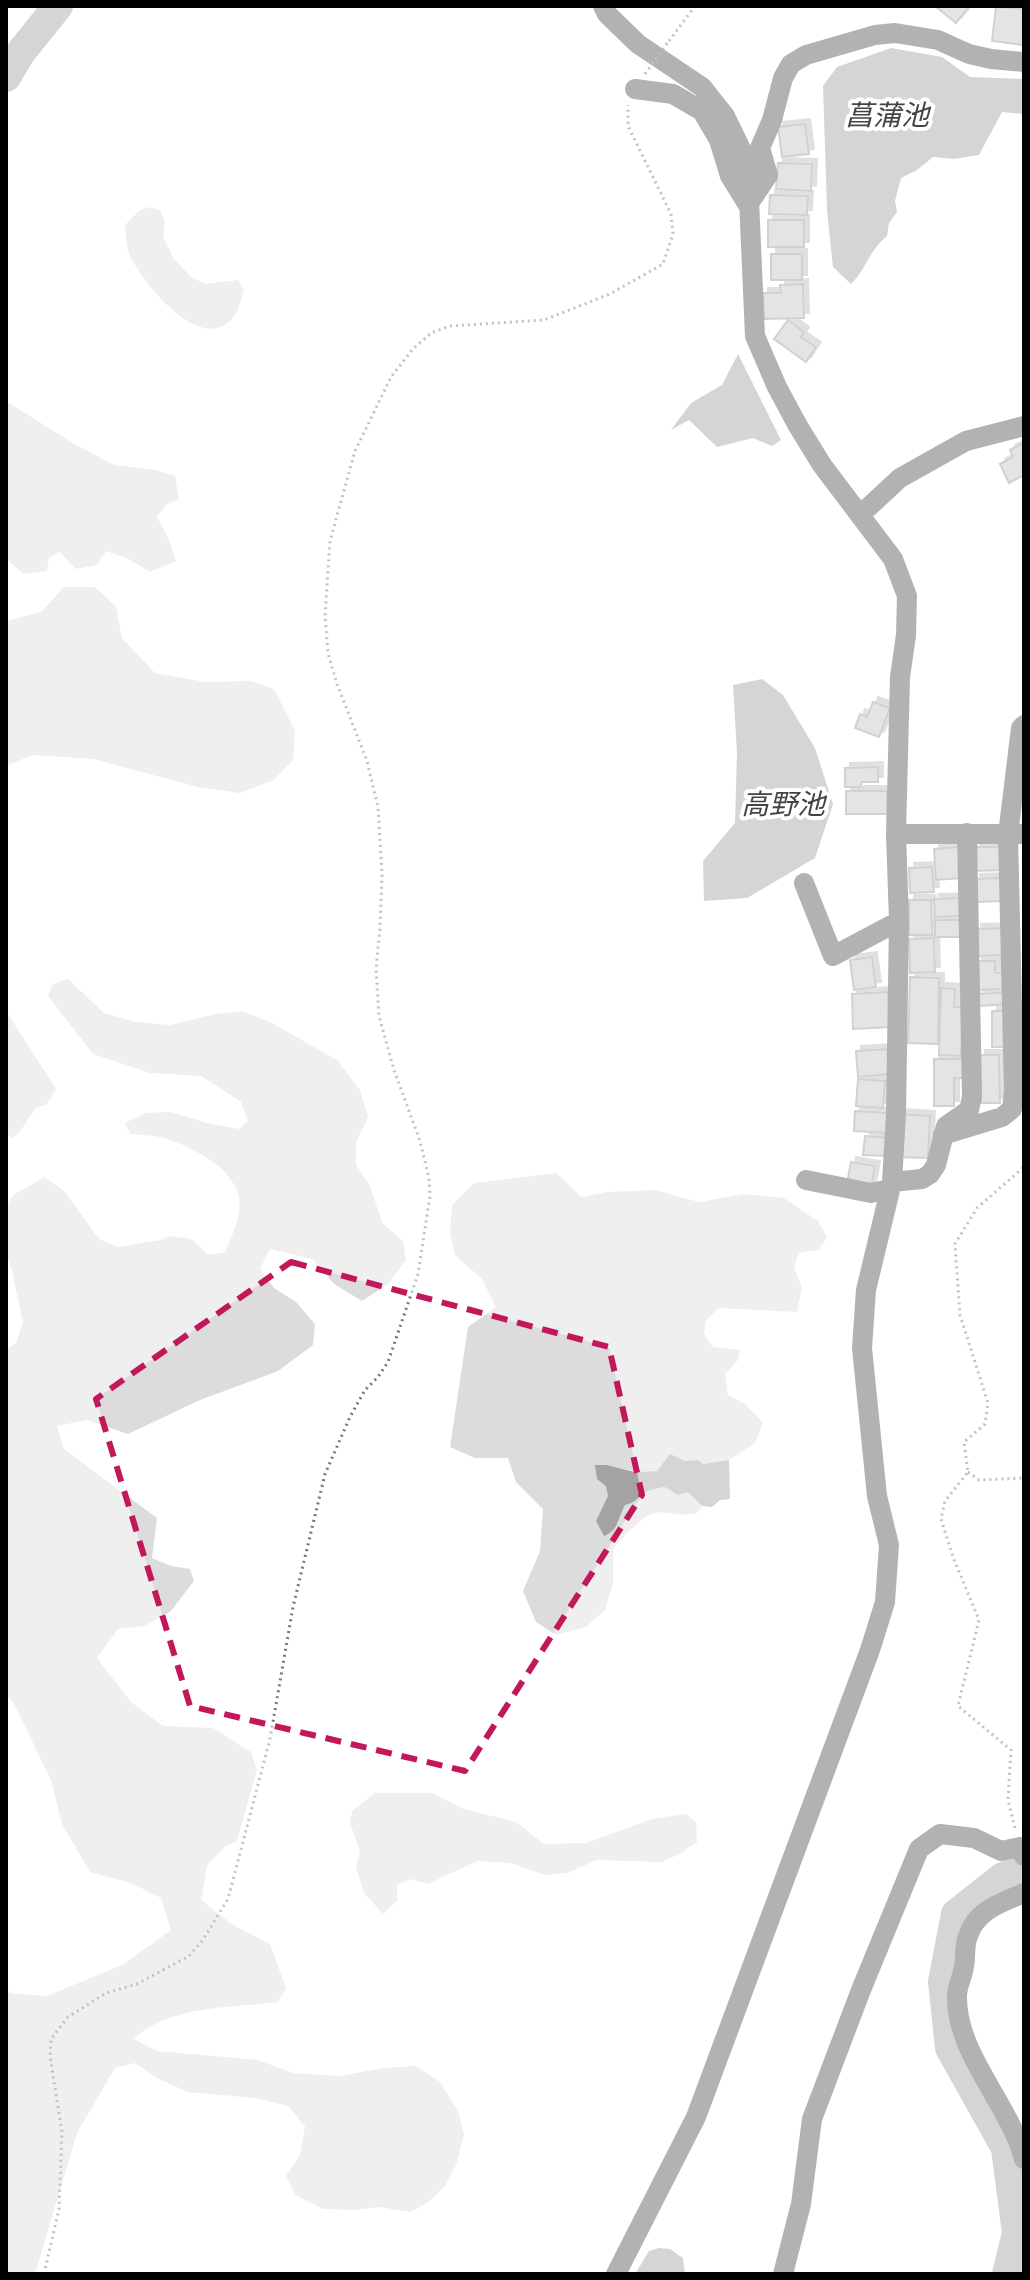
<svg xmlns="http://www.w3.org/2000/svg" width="1030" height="2280" viewBox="0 0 1030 2280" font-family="'Roboto Condensed','Noto Sans JP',sans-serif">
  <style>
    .green { fill: #dcdcdc }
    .water { fill: #a3a3a3 }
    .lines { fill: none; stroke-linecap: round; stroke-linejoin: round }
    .river { stroke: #a3a3a3; stroke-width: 30 }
    .building { fill: #c4c4c4; stroke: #999; stroke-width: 2; filter: url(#shadow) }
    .path { stroke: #777; stroke-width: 3; stroke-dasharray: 2 4; stroke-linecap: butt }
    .minor { stroke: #555; stroke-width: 20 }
    .path-bridge { stroke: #777; stroke-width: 3; stroke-dasharray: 2 4; stroke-linecap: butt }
    .marked { fill: none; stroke: #c2185b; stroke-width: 6; stroke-dasharray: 16 10; stroke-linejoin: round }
    .labels { text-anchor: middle; stroke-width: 8; stroke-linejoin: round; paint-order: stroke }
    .water-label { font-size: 28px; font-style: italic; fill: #444; stroke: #fff }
  </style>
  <defs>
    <filter id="shadow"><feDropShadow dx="5" dy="-5" stdDeviation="0" flood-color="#0004"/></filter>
  </defs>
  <rect width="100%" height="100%" fill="#fff"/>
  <!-- green -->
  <path class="green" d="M149,207L160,210L165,222L163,237L174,259L191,277L205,284L238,280L244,290C241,299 239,312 232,319C199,354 144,284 130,256C126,247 126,235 125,225L139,211Z
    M6,401L71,442L114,465L155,470L175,476L179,499L166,505L157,517L169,540L176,561L150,572L127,558L106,551L97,565L76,569L60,552L49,558L47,571L24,574L6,559Z
    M64,587H95L116,607L122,638L155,673L205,682L251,681L274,689L295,731L293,760L274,780L240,793L198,787L93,759L32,755L6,766V621L41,612Z
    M68,979L104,1013L136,1022L170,1025L216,1014L242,1011L272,1023L337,1060L360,1090L368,1117L356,1143V1165L369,1184L383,1224L403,1241L406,1260L388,1284L362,1301L334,1284L312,1259L270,1249L260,1269L274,1288L296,1302L315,1324L313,1345L278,1371L200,1400L128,1434L87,1420L57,1426L64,1449L157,1518L152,1558L171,1566L190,1569L194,1581L171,1611L145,1626L118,1629L97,1658L131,1702L163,1726L213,1728L251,1752L257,1770L237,1841L225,1846L207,1866L201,1900L233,1925L270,1944L286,1988L278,2002C231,2008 170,2005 134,2039L157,2051L258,2060L293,2073L340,2076L383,2068L416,2066L440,2082L458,2111L464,2135L456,2165L445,2186L427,2203L411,2212L379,2207L354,2210L323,2209L295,2195L286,2176L300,2155L305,2126L288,2106L255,2098L188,2092L159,2079L135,2063L115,2068L77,2133L35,2274H6V1988L10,1993L47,1996L122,1965L171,1930L161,1898L131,1883L90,1872L62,1824L51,1780L14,1704L6,1695V1350L16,1343L23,1322L11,1267L6,1256V1206L13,1195L45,1177L65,1192L99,1239L118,1247L161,1240L169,1236L191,1239L209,1255L225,1252C232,1236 242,1215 239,1197C232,1167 194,1148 167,1139C156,1135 142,1135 130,1134L125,1123L145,1113L171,1112L207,1123L239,1129L248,1121L241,1102L201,1076L150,1073L93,1054L48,996L53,984Z
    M6,1011L56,1089L47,1104L35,1109L19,1133L11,1138L6,1132Z
    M557,1173L581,1197L608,1192L655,1190L699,1202L744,1194L784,1198L818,1221L827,1237L819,1250L799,1253L794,1267L802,1287L797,1312L719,1308L706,1320L704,1333L713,1347L740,1350L738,1360L725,1374L728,1395L745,1404L763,1423L755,1443L729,1460L703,1464L698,1460C684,1462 672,1467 659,1470C641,1474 624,1469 607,1465L609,1496L596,1521L618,1524L625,1505L643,1493L653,1489L665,1487L688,1491L702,1506L697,1513L681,1515L660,1512L646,1516L629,1531L613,1549V1583L605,1610L586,1627L556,1635L536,1622L523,1591L540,1551L543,1509L516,1482L508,1458H475L450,1447L468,1327L496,1307L482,1279L455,1255L450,1232L452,1205L474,1183Z
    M375,1793H432L464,1809L516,1822L544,1844L586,1843L652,1819L686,1814L696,1822L697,1842L680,1854L661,1862L596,1860L568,1873L545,1875L511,1863L477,1861L428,1884L410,1879L397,1885V1901L383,1914L364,1893L356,1867L360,1851L350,1823L352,1811Z"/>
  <!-- water -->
  <path class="water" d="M891,48L942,57L970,77L1024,79V114L1002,112L979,155L954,159L933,157L917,170L901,178L895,201L897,212L889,223L887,236C868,252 867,268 851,284L833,267L827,210L823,86L837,67Z
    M738,354L781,440L772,446L753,438L717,447L689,420L671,430L691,403L722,385Z
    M762,679L783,695L815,748L833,804L815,858L747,898L704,901L703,861L735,823L737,753L733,685Z
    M670,1454L685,1461L698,1460L703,1464L729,1460L730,1499L720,1500L712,1507L702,1506L688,1492L678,1495L665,1487C659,1488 652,1489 646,1492C637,1497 636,1503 625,1505C619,1517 618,1531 604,1536L596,1521L608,1496L606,1486L597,1479L595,1465H607L635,1472L657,1471Z
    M659,2248L670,2249L683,2258L685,2274H635L649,2251Z"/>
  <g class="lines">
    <!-- river -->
    <path class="river" d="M6,77L21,52L58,6
      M1007,2274L1017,2233L1006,2148L950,2048L943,1982L956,1914L1003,1877L1024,1869"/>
  </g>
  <!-- building -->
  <path class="building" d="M935,6H968L969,7L956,23Z
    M996,7L1024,9V45L992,41Z
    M805,124L809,154L782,157L778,127Z
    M778,163L812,164L811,191L776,189Z
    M770,195L808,196L807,215L769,214Z
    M768,220H804V247H768Z
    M771,254H802V280H771Z
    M803,284L804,318L764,319L763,293H781L780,285Z
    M788,320L804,332L801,337L816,347L806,362L774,339Z
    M1021,444L1024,449V475L1009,483L1000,464L1013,457L1010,450Z
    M873,702L890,708L879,737L855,728L860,714L867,717Z
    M878,767V782H862L860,787H845V768Z
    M846,791H887L888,814H846Z
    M959,847L961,878L936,880L934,849Z
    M975,847H1000V870L976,871Z
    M932,867L934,892L910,893L909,868Z
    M1001,878L1002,901L976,902L975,879Z
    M962,898L963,916L935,917L934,899Z
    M909,900H931L932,935H909Z
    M935,920H960L961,937H935Z
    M1003,928L1004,955L977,956L976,929Z
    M934,938L935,972L910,973L909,939Z
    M872,957L876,987L854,990L850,960Z
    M977,961H995V973L1008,972V989L977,990Z
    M910,977L939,978L938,1044L908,1043Z
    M941,988L955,989L954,1007H963L961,1056L939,1055Z
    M888,992L890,1027L853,1029L852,994Z
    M1010,992L1011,1004L979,1006L978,994Z
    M992,1011H1008V1047H992Z
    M887,1049L890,1074L858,1077L856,1051Z
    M980,1055H999L1000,1103H981Z
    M934,1059H965L964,1078H954V1106H934Z
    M858,1079L885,1081L883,1108L856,1106Z
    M855,1111L889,1113L887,1133L854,1131Z
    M899,1114L930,1116L928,1158L897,1157Z
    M865,1136L889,1138L887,1156L863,1155Z
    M851,1162L875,1166L871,1188L847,1183Z"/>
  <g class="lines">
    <!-- path -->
    <path class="path" d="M669,41L695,6
      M968,1472L979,1480L1024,1478
      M1015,1828L1008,1800L1011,1750L958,1706L979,1620L953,1557L941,1519L945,1501L968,1472L964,1442L985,1424L988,1403L960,1315L955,1244L977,1208L1024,1167
      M44,2274L59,2209L62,2132L50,2056L51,2039L68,2017L106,1993L137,1984L189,1956L202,1941L228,1899L270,1739L293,1607L325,1474L350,1417L365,1390L378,1377L388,1362L418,1274L430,1196L429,1178L420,1141L394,1070L379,1016L376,969L380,928L382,874L378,807L367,761L337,684L328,653L325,616L330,541L355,451L391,377L412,350L431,333L450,326L544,320L610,294L663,264L673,234L671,214L628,126V105"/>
    <!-- minor -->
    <path class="minor" d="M603,6L607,14L638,44L702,87L725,116L742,151L748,177L755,336L777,387L798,426L822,465L893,559L907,596L906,635L900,677L896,834L899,921L896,1114L892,1182L866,1290L862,1348L877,1496L889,1545L885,1602L870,1650L696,2117L616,2274
      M635,89L673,94L702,111L719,140L730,176L748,205L768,175L760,148L772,120L783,78L791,64L806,55L875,35L895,33L938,40L969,54L991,59L1024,62
      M860,515L900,478L966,441L1024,426
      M896,834H1024
      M804,883L833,956L899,921
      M943,1135L1002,1117L1012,1109L1014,1091L1008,835L1021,728L1024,725
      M806,1180L871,1193L890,1189
      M892,1182L922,1179L930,1174L936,1165L946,1126L969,1110L972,1097L967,833
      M1024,1893C1001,1903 976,1910 968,1936C964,1945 966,1957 964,1966C963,1976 957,1986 957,1996C956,2054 1009,2103 1024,2159
      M783,2274L801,2204L812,2119L861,1990L919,1849L940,1834L974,1838L1001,1851L1020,1847L1024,1856"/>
    <!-- path-bridge -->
    <path class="path-bridge" d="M645,74L668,42"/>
  </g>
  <!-- marked area -->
  <path d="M0 0H1030V2280H0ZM291,1262L609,1347L642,1495L465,1771L190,1706L96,1399Z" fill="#fff" fill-opacity=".55" fill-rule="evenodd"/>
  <path class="marked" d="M291,1262L609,1347L642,1495L465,1771L190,1706L96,1399Z"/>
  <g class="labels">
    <!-- water labels -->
    <g class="water-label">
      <text x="887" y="125">菖蒲池</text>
      <text x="783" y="814">高野池</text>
    </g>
  </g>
  <!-- border -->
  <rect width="1030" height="2280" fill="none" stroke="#000000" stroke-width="16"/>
</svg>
